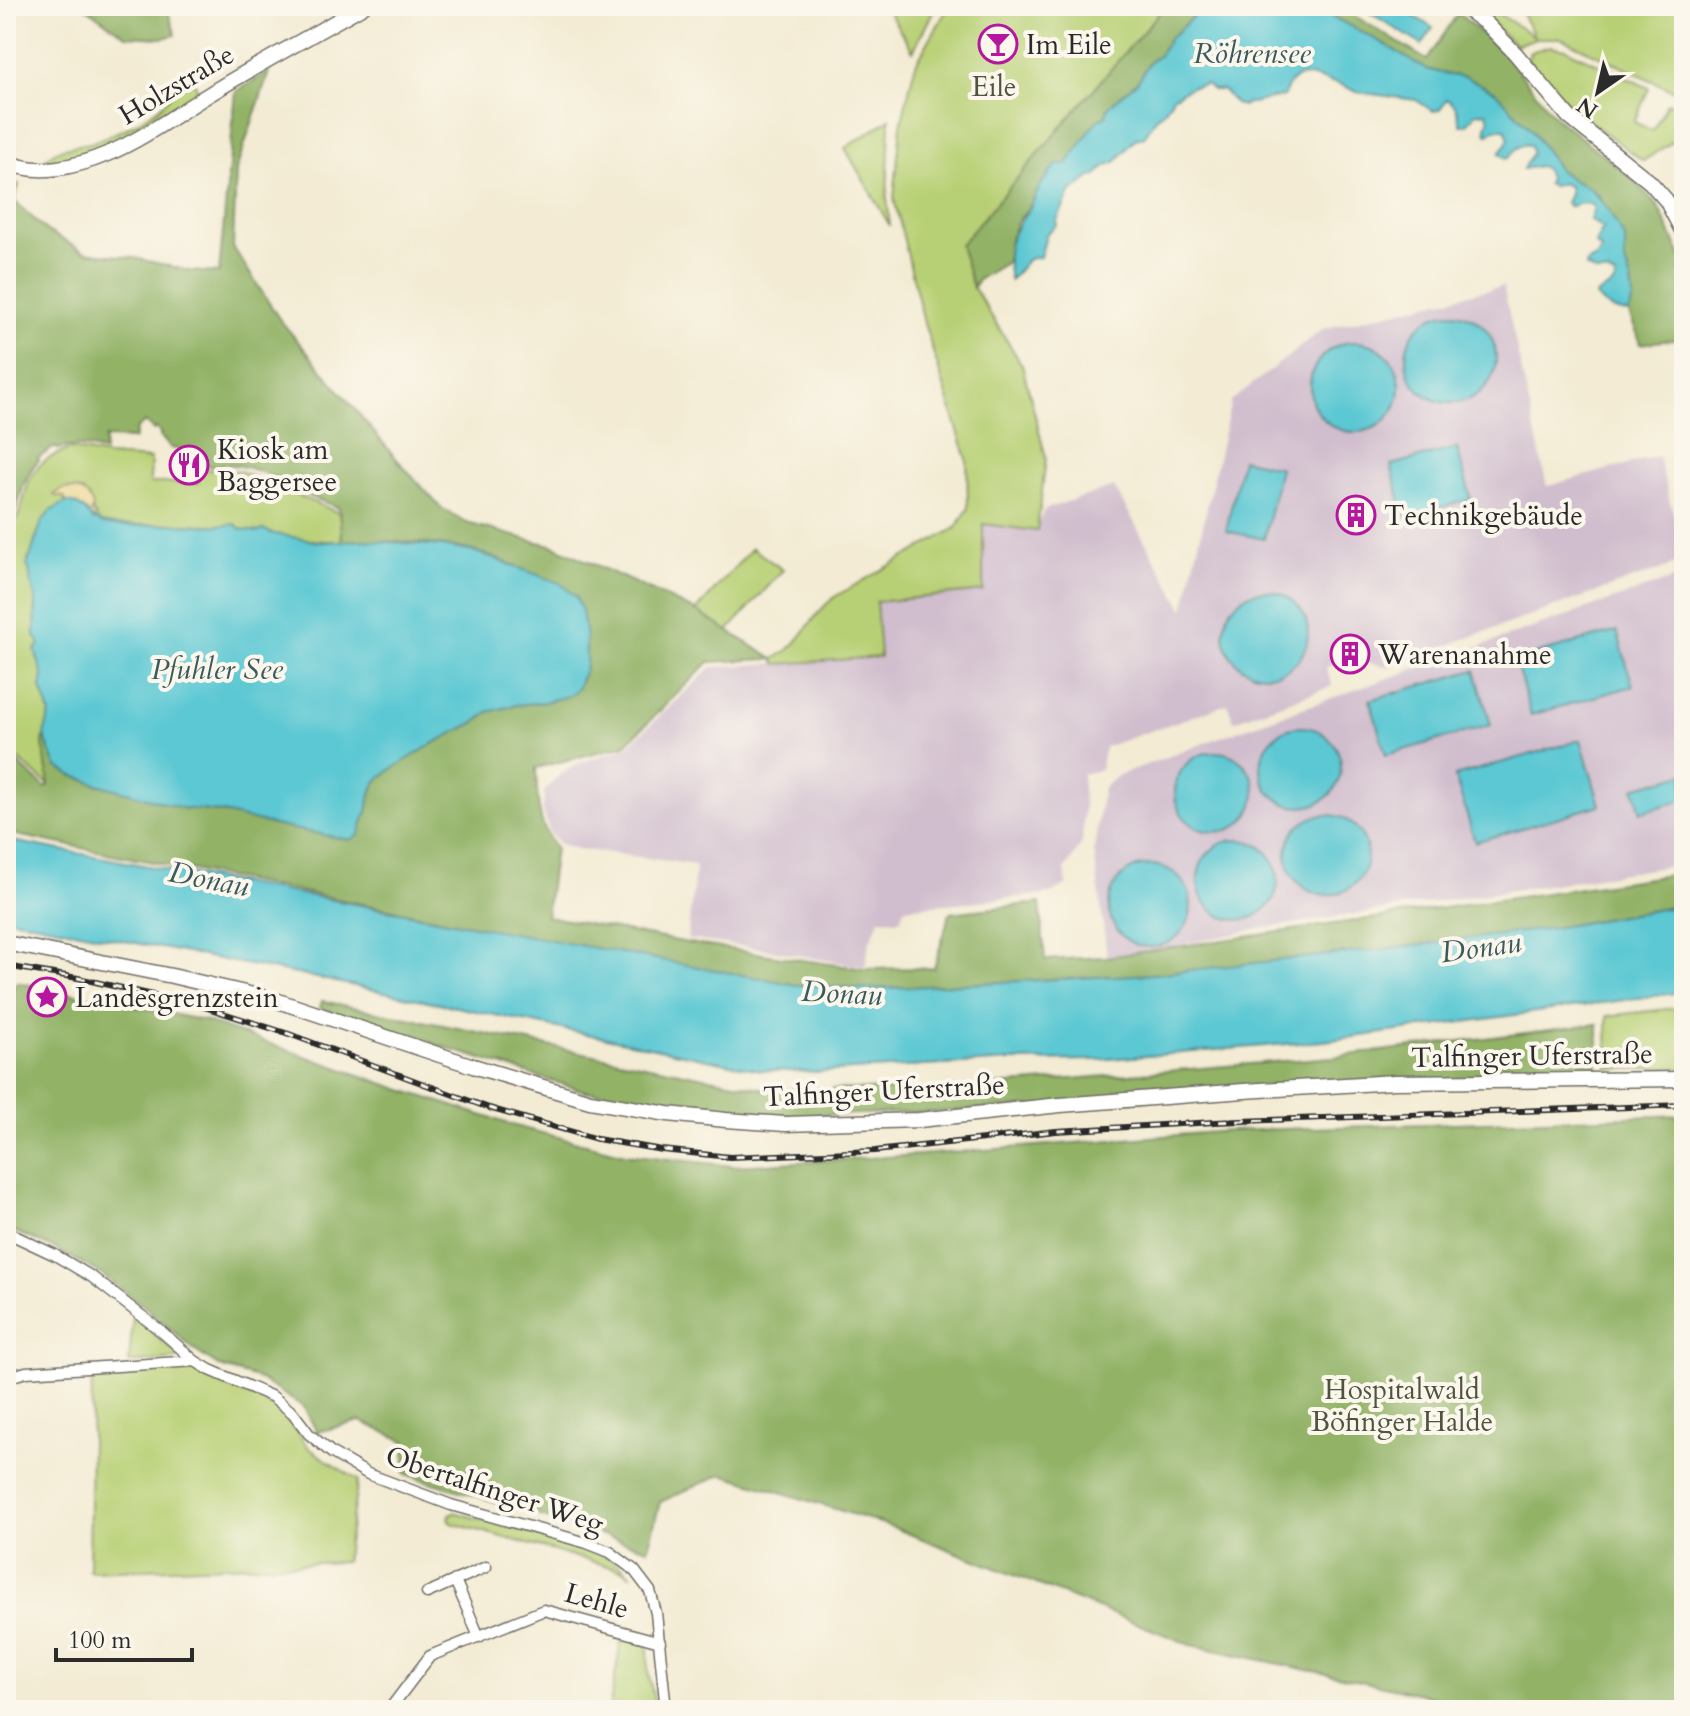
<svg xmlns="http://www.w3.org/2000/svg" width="1690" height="1716" viewBox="0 0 1690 1716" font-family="Cardo,serif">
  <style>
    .industrial { fill: #d0bdcd }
    .green { fill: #b8d075; stroke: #727e50; stroke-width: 2 }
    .forest { fill: #92b266; stroke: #5e6e48; stroke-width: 2 }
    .sand { fill: #eeda9e; stroke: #8c8264; stroke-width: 2 }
    .water { fill: #5cc8d3; stroke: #447a7f; stroke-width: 2 }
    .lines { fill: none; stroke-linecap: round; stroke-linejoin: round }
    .street-casing { stroke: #716e66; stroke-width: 13 }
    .secondary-casing { stroke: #716e66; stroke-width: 17 }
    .street { stroke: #fff; stroke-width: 10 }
    .secondary { stroke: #fff; stroke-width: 14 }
    .rail-casing { stroke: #2b2b2b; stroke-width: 6 }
    .rail { stroke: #fbf7ec; stroke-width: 3; stroke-dasharray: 9; stroke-linecap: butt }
    .labels { text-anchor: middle; stroke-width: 8; stroke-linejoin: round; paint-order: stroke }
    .poi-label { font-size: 28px; fill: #2b2b2b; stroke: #fbf7ec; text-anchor: start }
    .street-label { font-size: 28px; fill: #2b2b2b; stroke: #fbf7ec }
    .park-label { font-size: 28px; fill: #4e543e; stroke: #fbf7ec }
    .water-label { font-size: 30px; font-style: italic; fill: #3a5a5d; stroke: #fbf7ec }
  </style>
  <rect width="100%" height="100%" fill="#fbf7ec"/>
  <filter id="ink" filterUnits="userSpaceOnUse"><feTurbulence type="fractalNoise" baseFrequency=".0125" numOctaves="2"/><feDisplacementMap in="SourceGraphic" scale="16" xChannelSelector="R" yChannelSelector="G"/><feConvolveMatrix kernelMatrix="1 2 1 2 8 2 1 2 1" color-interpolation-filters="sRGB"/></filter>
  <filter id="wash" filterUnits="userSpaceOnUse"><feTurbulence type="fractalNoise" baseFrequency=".006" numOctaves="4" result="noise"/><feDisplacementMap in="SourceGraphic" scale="32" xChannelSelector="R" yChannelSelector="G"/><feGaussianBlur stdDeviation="1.8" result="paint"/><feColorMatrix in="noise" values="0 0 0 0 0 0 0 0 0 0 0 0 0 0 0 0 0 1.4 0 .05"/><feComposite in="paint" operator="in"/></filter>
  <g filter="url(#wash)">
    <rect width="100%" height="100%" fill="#f3ebd3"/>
    <!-- industrial -->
    <path class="industrial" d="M1503,286L1547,486L1658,456L1684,554V561L1386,667L1354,659L1326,667L1332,686L1234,721L1227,704L1105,747L1100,770L1082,774L1084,807L1082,843L1065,869L1067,885L1051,894L904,908L900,920L880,919L869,943L865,967L764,949L687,939L696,865L573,848L560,844L550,834L543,810L545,791L557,777L576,764L627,747L712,667L879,657L876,602L983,591V524L1036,530L1045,509L1114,487L1184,610L1231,401L1323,329Z
      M1684,575V864L1259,929L1145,952L1107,956L1094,850L1103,787L1119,775L1226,735Z"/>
    <!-- green -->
    <path class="green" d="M885,6H936L913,51Z
      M949,6H1163L1160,12L960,245L974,288L1022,365L1046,458L1037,531L983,524V591L876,602L880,657L777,664L773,659C796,650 806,626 822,609C826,604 831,600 836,596L956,528L968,509L967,459L924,323L894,199L901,125L915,65Z
      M1470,6H1486L1534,36L1518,6H1681L1684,25V90H1672L1561,38H1536L1516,45Z
      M1550,46L1566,49L1649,88L1634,122L1653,131L1667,103L1682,105L1684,104V134L1643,161L1572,108L1528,60L1530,52Z
      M186,77L193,80L198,90L197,95L131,137L70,162L43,164C51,146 76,147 93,142C117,133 147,121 165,102C172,94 178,85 186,77Z
      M890,119L887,198L890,226L845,148Z
      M71,449L108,456L151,459L150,483H198L200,469L240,471L339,513L342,541C307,543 275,534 240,529L237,525C215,528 194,523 172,524C145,524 120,529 94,521L96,516L92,514L93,510L83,491L56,496L64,497L66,502C38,519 39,529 30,558L28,559L31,583L36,599L35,637L39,640V646L35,650L44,676L41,688L50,713L43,743L49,785L13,755L6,747V537C36,500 12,467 71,449Z
      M752,548L783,570L728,631L696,611Z
      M1684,1007V1068L1608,1069L1607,1016Z
      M133,1316L178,1354L177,1359L129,1363Z
      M193,1370L268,1403L289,1421L309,1448L335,1466L358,1480L345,1562L89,1571L92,1374Z
      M454,1512L586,1548C604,1555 620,1562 632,1576L623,1570L451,1523L448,1518L450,1514Z
      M622,1636L639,1641L648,1646V1672L656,1710H609Z"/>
    <!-- forest -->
    <path class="forest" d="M83,6H166L176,35L162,38L126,36Z
      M1163,6H1204L1176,33L1170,37L1159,56L1151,60L1138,81L1108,107L1106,116L1096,122L1066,165H1056L1040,186L1030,206L1017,222L1010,239L1007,262L979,279L973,288L960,245L1160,12Z
      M1304,6H1354L1355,16L1427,60L1458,13L1505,54L1554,116L1629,176L1658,206L1684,262V338L1641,344L1629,313L1633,298L1631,281L1625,263V239L1598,195L1590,188L1574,181L1559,170L1532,131L1466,77L1450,75L1426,69L1379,41L1329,15Z
      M269,72L236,170L233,247L280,320L394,456L440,507L467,523L533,541L552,545L696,611L773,659L709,662L625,745L536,768C537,797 537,824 555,848L546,916L688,943L863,969L934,968L950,913L1040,903L1045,960L1107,957L1684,873V888L1681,889L1677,906L1553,928L1403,947L1154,974L871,989L797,985L544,940L6,833V753L46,788L49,785L43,743L44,735L50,753L71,775L94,783L182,808L219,812L274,825L350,840L367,812L372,791L375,783L387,772L434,743L477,721L488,712L516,705L544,702L516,566C502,561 488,555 474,551C433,542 384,540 342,541L339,508L290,488L291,485C268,474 246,464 221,464L220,467L202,465L194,452L171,448L160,436L161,434L156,428L153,430L145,422L136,429L134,439L105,438L104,451C87,447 75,445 57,449L55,447L38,458L39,460C19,480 21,509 6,531V176L19,185L14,201L47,231L85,252L135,258L190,271L219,273L236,91Z
      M16,982L205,1021L402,1090L522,1128L625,1154L733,1166L920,1155L1229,1131L1684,1115V1710H1496L1191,1645L887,1525L722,1474L660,1502L648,1549L405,1474V1441L360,1421L317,1432L304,1407L257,1378L220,1367L197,1352L143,1305L97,1271L56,1249L6,1228V1018Z
      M322,1001L765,1089L939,1090L1333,1057L1598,1024V1073L933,1112L787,1116L584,1091L320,1008Z"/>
    <!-- sand -->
    <path class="sand" d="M63,489C79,488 88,492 93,506L91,513L95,514V519L93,520C86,512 78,502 66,502L64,497L55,496L54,495Z"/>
    <!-- water -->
    <path class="water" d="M1204,6H1304L1329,15L1379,41L1426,69L1450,75L1466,77L1496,92L1532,131L1559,170L1574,181L1590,188L1607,208L1625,239V263L1631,281L1633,298L1629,313C1615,312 1604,308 1596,296C1602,289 1616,288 1616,277L1608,273H1597L1586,267L1587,263C1594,259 1600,258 1601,249L1595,244L1603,228L1590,220L1594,208C1589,200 1578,204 1570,207L1566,203L1570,194L1569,186L1562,183L1554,186L1547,184L1549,178L1546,170L1540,166L1523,169L1532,153L1530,145C1520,142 1514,151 1508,158H1506L1500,153L1509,139L1505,129H1495L1488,135L1486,131L1487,129L1486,126L1489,121L1487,112L1474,114V117L1470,120L1467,125H1461C1456,113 1460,107 1447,99L1439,110L1433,111L1416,100L1357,92L1342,85L1309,76L1298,77L1289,84L1284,96C1278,98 1274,97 1268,99C1260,101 1254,104 1246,103L1243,106L1235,104L1223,90H1213L1206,84L1191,87L1173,97L1164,112L1156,118L1144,137L1135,139L1116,162L1105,166L1096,176L1091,177L1070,193L1056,222L1057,225L1047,233L1040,257L1028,259L1010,280C1004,246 1010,236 1029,209C1034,202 1036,193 1040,186C1045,178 1051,172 1056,165H1066L1096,122L1106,116L1108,107L1138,81L1151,60L1159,56L1170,37L1176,33Z
      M1373,6H1398L1433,28L1422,45L1369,12Z
      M1406 358a45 45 0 1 1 90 0a45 45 0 1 1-90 0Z
      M1310 387a45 45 0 1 1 90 0a45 45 0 1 1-90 0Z
      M1457,448L1471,499L1405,517L1391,465Z
      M1242,459L1280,468L1264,539L1226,531Z
      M66,502C79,502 87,512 94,521L98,520L100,523C124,529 147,524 171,524C193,524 214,527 235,524L240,529L259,532L262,530L268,531L270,533L321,542L363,540L442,546L476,552L560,583L576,597L582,611L586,637V667L577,689L568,696L544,702L516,705L488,712L477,721L434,743L387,772L375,783L372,790L367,811L359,835L350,840L273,825L219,812L182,808L94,783L71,775L56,766L44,735L50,713L41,688L43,676L35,650L39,646V641L35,637L36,599L31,583L29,568L27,566L42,521L51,511Z
      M1224 633a42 42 0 1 1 84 0a42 42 0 1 1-84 0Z
      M1617,631L1633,686L1531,715L1515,660Z
      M1475,670L1491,725L1386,755L1370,700Z
      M1261 767a40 40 0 1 1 80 0a40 40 0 1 1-80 0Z
      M1581,740L1600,805L1475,842L1455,776Z
      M1175 792a40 40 0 1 1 80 0a40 40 0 1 1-80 0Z
      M1684,774V800L1641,812L1634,788Z
      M1287 855a40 40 0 1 1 80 0a40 40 0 1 1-80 0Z
      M1198 880a40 40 0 1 1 80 0a40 40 0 1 1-80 0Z
      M6,840L797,985L871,989L1154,974L1403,947L1553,928L1684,905V992L1324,1041L1097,1060L1013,1061L817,1072L760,1070L307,976L6,918Z
      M1109 906a41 41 0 1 1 82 0a41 41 0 1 1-82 0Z"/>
  </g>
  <g filter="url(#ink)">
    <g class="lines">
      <!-- street casing -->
      <g class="street-casing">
        <path id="street" d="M6,1232L55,1255L92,1277L161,1331L195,1361L210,1370L273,1397L293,1413L309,1434L332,1453L368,1474L451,1505L587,1543L610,1552L634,1570L650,1591L656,1613L666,1710
          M6,1378L26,1372L195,1361
          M455,1580L479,1637
          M427,1593L486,1567
          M389,1710L430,1656L544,1610L660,1642"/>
      </g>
      <!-- secondary casing -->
      <g class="secondary-casing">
        <path id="secondary" d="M1462,6L1487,24L1515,53L1569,117L1650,182L1666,200L1684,234
          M6,160C33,178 79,166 107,154C143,139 175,115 208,95C258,64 311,36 363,6
          M6,943L172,976L275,1000L473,1066L590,1101L668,1114L726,1120L785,1124L919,1120L1060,1105L1244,1091L1395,1082L1684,1079"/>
      </g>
      <!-- street -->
      <use href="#street" class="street"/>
      <!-- secondary -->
      <use href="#secondary" class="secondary"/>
      <!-- rail casing -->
      <g class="rail-casing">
        <path id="rail" d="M6,966L78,978L201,1006L289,1034L489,1108L597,1139L662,1150L730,1157L875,1151L1056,1131L1215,1122L1684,1105"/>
      </g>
      <!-- rail -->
      <use href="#rail" class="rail"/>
    </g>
  </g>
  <!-- icons -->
  <defs>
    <g id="bar-ring" transform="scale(2)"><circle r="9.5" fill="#fbf7ec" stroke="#b5179e" stroke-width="1.5"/><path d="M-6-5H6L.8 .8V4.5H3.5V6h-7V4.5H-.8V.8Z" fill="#b5179e"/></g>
    <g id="restaurant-ring" transform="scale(2)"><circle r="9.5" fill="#fbf7ec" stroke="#b5179e" stroke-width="1.5"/><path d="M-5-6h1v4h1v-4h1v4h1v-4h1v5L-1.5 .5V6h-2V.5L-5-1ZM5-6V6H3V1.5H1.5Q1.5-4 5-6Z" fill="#b5179e"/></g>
    <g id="building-ring" transform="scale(2)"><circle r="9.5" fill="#fbf7ec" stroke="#b5179e" stroke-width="1.5"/><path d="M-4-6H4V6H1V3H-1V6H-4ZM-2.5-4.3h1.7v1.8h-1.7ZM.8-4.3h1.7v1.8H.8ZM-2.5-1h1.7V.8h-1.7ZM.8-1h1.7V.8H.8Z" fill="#b5179e"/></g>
    <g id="sight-ring" transform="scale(2)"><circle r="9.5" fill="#fbf7ec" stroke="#b5179e" stroke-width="1.5"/><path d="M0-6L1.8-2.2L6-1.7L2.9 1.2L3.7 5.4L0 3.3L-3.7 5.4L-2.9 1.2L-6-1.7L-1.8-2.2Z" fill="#b5179e"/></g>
  </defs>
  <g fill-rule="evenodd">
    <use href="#bar-ring" x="998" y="44"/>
    <use href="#restaurant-ring" x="189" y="465"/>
    <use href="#building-ring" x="1356" y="515"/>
    <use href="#building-ring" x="1350" y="654"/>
    <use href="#sight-ring" x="47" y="997"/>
  </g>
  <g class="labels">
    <!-- poi labels -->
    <g class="poi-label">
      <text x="1026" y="54">Im Eile</text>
      <text x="217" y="459">Kiosk am<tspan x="217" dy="32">Baggersee</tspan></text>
      <text x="1384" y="525">Technikgebäude</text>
      <text x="1378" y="664">Warenanahme</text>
      <text x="75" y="1007">Landesgrenzstein</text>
    </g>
    <!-- street labels -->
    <g class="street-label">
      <text transform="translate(176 84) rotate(-31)" y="10">Holzstraße</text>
      <text transform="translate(1532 1055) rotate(-1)" y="10">Talfinger Uferstraße</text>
      <text transform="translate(884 1090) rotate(-3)" y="10">Talfinger Uferstraße</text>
      <text transform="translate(495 1489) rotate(18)" y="10">Obertalfinger Weg</text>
      <text transform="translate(597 1600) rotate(16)" y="10">Lehle</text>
    </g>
    <!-- park labels -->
    <g class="park-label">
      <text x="994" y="96">Eile</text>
      <text x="1402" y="1399">Hospitalwald<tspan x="1402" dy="32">Böfinger Halde</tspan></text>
    </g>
    <!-- water labels -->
    <g class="water-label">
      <text x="1252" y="63">Röhrensee</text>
      <text x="217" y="679">Pfuhler See</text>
      <text transform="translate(209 879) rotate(11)" y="10">Donau</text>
      <text transform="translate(1481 947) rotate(-8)" y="10">Donau</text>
      <text transform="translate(842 993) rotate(3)" y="10">Donau</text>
    </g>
  </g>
  <!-- margin -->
  <rect width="1690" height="1716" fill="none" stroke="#fbf7ec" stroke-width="32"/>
  <!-- north arrow -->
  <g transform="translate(1598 92) rotate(214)" stroke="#fbf7ec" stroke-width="6" paint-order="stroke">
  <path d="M0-6L14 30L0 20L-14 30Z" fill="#2b2b2b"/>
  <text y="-12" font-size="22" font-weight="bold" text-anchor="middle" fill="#2b2b2b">N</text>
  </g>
  <!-- scale -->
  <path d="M56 1648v12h136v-12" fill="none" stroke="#2b2b2b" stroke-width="4"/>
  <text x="68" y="1648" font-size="24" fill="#2b2b2b" stroke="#fbf7ec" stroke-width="6" paint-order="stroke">100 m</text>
</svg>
